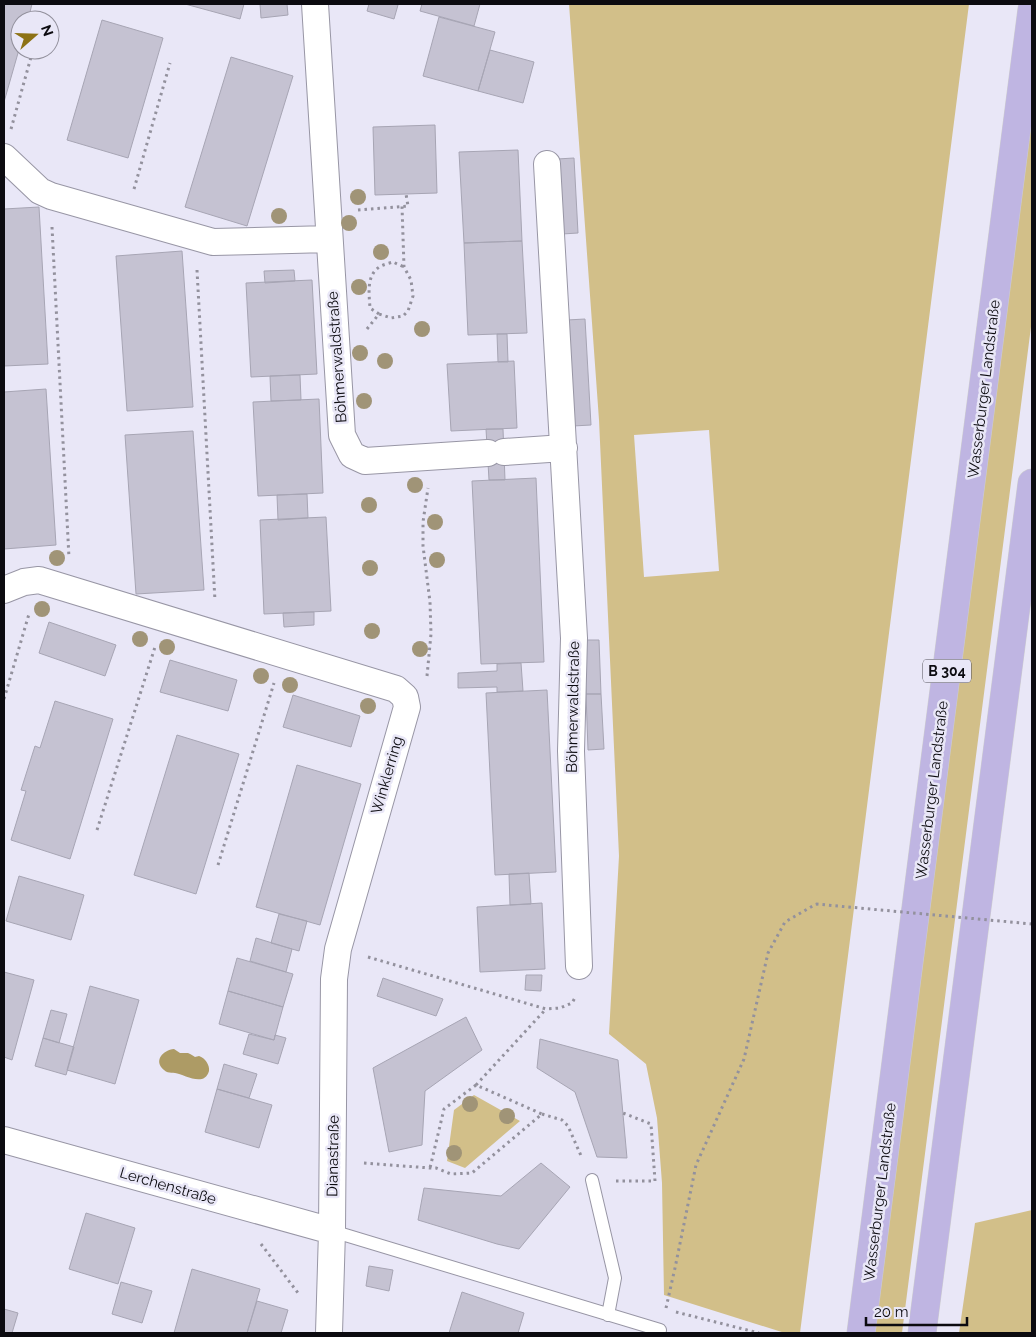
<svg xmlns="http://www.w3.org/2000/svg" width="1036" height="1337" viewBox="0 0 1036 1337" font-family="Raleway,sans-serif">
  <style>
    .green { fill: #d2bf89; fill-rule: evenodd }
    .water { fill: #ad9b65 }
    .building { fill: #c5c2d2; stroke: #a7a5b4 }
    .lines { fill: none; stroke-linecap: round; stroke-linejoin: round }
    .lane-casing { stroke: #9896a5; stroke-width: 14 }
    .street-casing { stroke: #9896a5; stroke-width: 28 }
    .primary-casing { stroke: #cececf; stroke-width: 29 }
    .path { stroke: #93919d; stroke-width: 3; stroke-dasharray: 2.5 4; stroke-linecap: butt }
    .lane { stroke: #fff; stroke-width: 12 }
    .street { stroke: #fff; stroke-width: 26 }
    .primary { stroke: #bfb5e2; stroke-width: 28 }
    .path-bridge { stroke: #93919d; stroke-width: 3; stroke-dasharray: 2.5 4; stroke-linecap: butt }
    .tree { fill: #a09477 }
    .labels { text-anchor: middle; stroke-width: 5; stroke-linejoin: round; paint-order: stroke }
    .shield { fill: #e9e7f7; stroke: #4e4d55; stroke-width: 1 }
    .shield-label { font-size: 14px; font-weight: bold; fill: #0c0b10 }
    .street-label { font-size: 15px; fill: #0c0b10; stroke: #e9e7f7 }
  </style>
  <rect width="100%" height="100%" fill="#e9e7f7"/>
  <!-- green -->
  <path class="green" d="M569,4H969L800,1333H785L664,1295L662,1183L657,1118L646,1064L609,1034L619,856L599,420ZM709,430L719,571L644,577L634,435Z
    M1032,71V319L902,1333H872Z
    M474,1095L520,1121L465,1168L447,1161L454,1110Z
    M1032,1210V1333H959L975,1223Z"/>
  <!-- water -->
  <path class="water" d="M174,1049C176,1050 178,1052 180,1053C183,1053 186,1053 188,1053C191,1054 193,1056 195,1057C196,1057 198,1056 199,1056C205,1058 210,1065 209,1071C204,1088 184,1074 175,1073C171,1072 168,1074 164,1070C153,1061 163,1050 174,1049Z"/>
  <!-- building -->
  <path class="building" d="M4,4H32L28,20H20V46L4,102Z
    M185,4H244L240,19Z
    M260,4H287L288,15L261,18Z
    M369,4H394L398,5L394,19L367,11Z
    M422,4H480L474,26L420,11Z
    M439,17L495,32L478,91L423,76Z
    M102,20L163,38L128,158L67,140Z
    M490,50L534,62L523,103L478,91Z
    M231,57L293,76L247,226L185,207Z
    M435,125L437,193L375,195L373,127Z
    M518,150L522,241L464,243L459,152Z
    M574,158L578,233L562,234L557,159Z
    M39,207L48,364L4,366V209Z
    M522,241L527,333L468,335L464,243Z
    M182,251L193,407L127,411L116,256Z
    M294,270L295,281L265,283L264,271Z
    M312,280L317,374L251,377L246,283Z
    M585,319L591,425L573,426L567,320Z
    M497,334H507L508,362H498Z
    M514,361L517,428L451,431L447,364Z
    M300,375L301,400L271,401L270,376Z
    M46,389L56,545L4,549V392Z
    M319,399L323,493L258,496L253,402Z
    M486,429H503L505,480H489Z
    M193,431L204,590L136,594L125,435Z
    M536,478L544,662L481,664L472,481Z
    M307,494L308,518L278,520L277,495Z
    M326,517L331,611L264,614L260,520Z
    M314,612V625L284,627L283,613Z
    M49,622L116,645L105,676L39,653Z
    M583,640H599L601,694H586Z
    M170,660L237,680L228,711L160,692Z
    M521,663L523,691L497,692V687L458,688V673L497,671V664Z
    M547,690L556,872L495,875L486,693Z
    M586,694H601L604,749L588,750Z
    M293,695L360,716L351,747L283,727Z
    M55,701L113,719L70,859L11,840L26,791L21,790L35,746L40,748Z
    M177,735L239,754L196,894L134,875Z
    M297,765L361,784L320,925L256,907Z
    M529,873L531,904L510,905L509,874Z
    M19,876L84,895L71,940L6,921Z
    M542,903L545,969L480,972L477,907Z
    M279,914L307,921L299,951L271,943Z
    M256,938L292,949L286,972L250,961Z
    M237,958L293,974L283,1007L228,991Z
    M4,972L34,980L12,1060L4,1057Z
    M526,975H542L541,991L525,990Z
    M383,978L443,999L436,1016L377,996Z
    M90,986L139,1000L115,1084L67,1070Z
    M228,991L283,1007L274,1040L219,1024Z
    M51,1010L67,1014L59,1043L43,1038Z
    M466,1017L482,1050L425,1091L422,1145L389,1152L373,1068Z
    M249,1034L274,1040L275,1035L286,1038L278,1064L243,1054Z
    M43,1038L74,1047L66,1075L35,1066Z
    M540,1039L618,1060L627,1158L597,1157L575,1092L537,1068Z
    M224,1064L257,1074L249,1098L217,1089Z
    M217,1089L272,1105L259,1148L205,1132Z
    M541,1163L570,1187L519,1249L497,1244L418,1220L424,1188L501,1196Z
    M86,1213L135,1228L118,1284L69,1269Z
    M369,1266L393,1270L389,1291L366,1286Z
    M192,1269L260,1289L247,1333H174Z
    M121,1282L152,1291L142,1323L112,1314Z
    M462,1292L524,1313L518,1333H449Z
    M257,1301L288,1310L281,1333H247Z
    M4,1309L18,1313L12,1333H4Z"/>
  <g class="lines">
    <!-- lane casing -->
    <g class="lane-casing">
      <path id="lane" d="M592,1180L615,1278L608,1315
        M332,1231L660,1330"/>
    </g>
    <!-- street casing -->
    <g class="street-casing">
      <path id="street" d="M315,4L342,435L352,455L365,461L488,453
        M4,157L40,191L51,196L213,242L329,239
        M547,164L574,638L571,751L579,966
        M504,452L564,448
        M4,590L24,582L39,580L396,689L405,697L407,707L338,949L334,979L332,1231L329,1333
        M4,1140L332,1231"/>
    </g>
    <!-- primary casing -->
    <g class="primary-casing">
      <path id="primary" d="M861,1333L1032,9
        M922,1333L1032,483"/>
    </g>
    <!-- path -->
    <path class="path" d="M11,129L33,50
      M134,189L170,63
      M358,210L408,206L406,194
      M52,227L69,558
      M197,270L215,601
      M379,314L370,308C369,293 366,274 381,266C385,264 390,263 393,262L404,267
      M367,329L379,314L391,318L403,316L408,311L413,296L411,280L404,267L402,206
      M427,676L431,634L430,602L423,546V522L428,488
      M4,699L29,614
      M97,830L155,647
      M218,865L274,683
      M368,957L546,1009L560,1008L572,1003L576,996
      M476,1085L546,1009
      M542,1114L562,1120L568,1126L582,1158
      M364,1163L430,1168H436L451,1174L472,1173L542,1114L476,1085L444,1109L430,1168
      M616,1181H655L651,1124L623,1113
      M261,1244L298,1293
      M666,1308L675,1268L696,1165L744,1059L768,953L785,922L816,904
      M676,1312L759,1333"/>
    <!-- lane -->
    <use href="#lane" class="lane"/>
    <!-- street -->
    <use href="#street" class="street"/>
    <!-- primary -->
    <use href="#primary" class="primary"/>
    <!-- path-bridge -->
    <path class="path-bridge" d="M816,904L1032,924"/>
  </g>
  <!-- trees -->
  <g class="tree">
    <circle cx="358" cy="197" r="8"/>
    <circle cx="279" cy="216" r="8"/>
    <circle cx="349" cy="223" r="8"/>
    <circle cx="381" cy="252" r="8"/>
    <circle cx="359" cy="287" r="8"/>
    <circle cx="422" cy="329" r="8"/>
    <circle cx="360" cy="353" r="8"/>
    <circle cx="385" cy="361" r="8"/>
    <circle cx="364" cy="401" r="8"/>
    <circle cx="415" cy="485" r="8"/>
    <circle cx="369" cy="505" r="8"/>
    <circle cx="435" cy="522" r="8"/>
    <circle cx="57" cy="558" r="8"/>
    <circle cx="437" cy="560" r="8"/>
    <circle cx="370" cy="568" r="8"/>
    <circle cx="42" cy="609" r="8"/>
    <circle cx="372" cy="631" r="8"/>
    <circle cx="140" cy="639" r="8"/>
    <circle cx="167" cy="647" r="8"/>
    <circle cx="420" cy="649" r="8"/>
    <circle cx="261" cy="676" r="8"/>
    <circle cx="290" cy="685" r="8"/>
    <circle cx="368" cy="706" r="8"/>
    <circle cx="470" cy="1104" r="8"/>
    <circle cx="507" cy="1116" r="8"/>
    <circle cx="454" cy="1153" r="8"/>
  </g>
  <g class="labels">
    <!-- shield labels -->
    <rect class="shield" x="923" y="659.5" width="48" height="23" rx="4"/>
    <g class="shield-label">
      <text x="947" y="676">B 304</text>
    </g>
    <!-- street labels -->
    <g class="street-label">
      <text transform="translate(337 357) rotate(-94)" y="5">Böhmerwaldstraße</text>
      <text transform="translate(984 389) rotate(-83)" y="5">Wasserburger Landstraße</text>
      <text transform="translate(573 707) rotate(-89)" y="5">Böhmerwaldstraße</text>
      <text transform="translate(387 775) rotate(-74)" y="5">Winklerring</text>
      <text transform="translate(932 790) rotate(-83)" y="5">Wasserburger Landstraße</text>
      <text transform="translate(333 1156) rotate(-89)" y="5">Dianastraße</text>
      <text transform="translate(168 1186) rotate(16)" y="5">Lerchenstraße</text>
      <text transform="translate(880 1192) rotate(-83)" y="5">Wasserburger Landstraße</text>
    </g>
  </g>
  <!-- border -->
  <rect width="1036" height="1337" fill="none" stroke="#0c0b10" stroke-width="10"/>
  <!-- north arrow -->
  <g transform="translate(35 35) rotate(70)"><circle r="24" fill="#e9e7f7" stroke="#918f9b"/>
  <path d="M0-4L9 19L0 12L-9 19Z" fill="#8d7215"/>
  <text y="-8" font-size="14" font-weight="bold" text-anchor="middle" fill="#0c0b10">N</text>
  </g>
  <!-- scale -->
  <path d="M866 1317v8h101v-8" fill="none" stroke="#0c0b10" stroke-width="2.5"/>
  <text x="874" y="1317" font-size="15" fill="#0c0b10" stroke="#e9e7f7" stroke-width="4" paint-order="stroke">20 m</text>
</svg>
